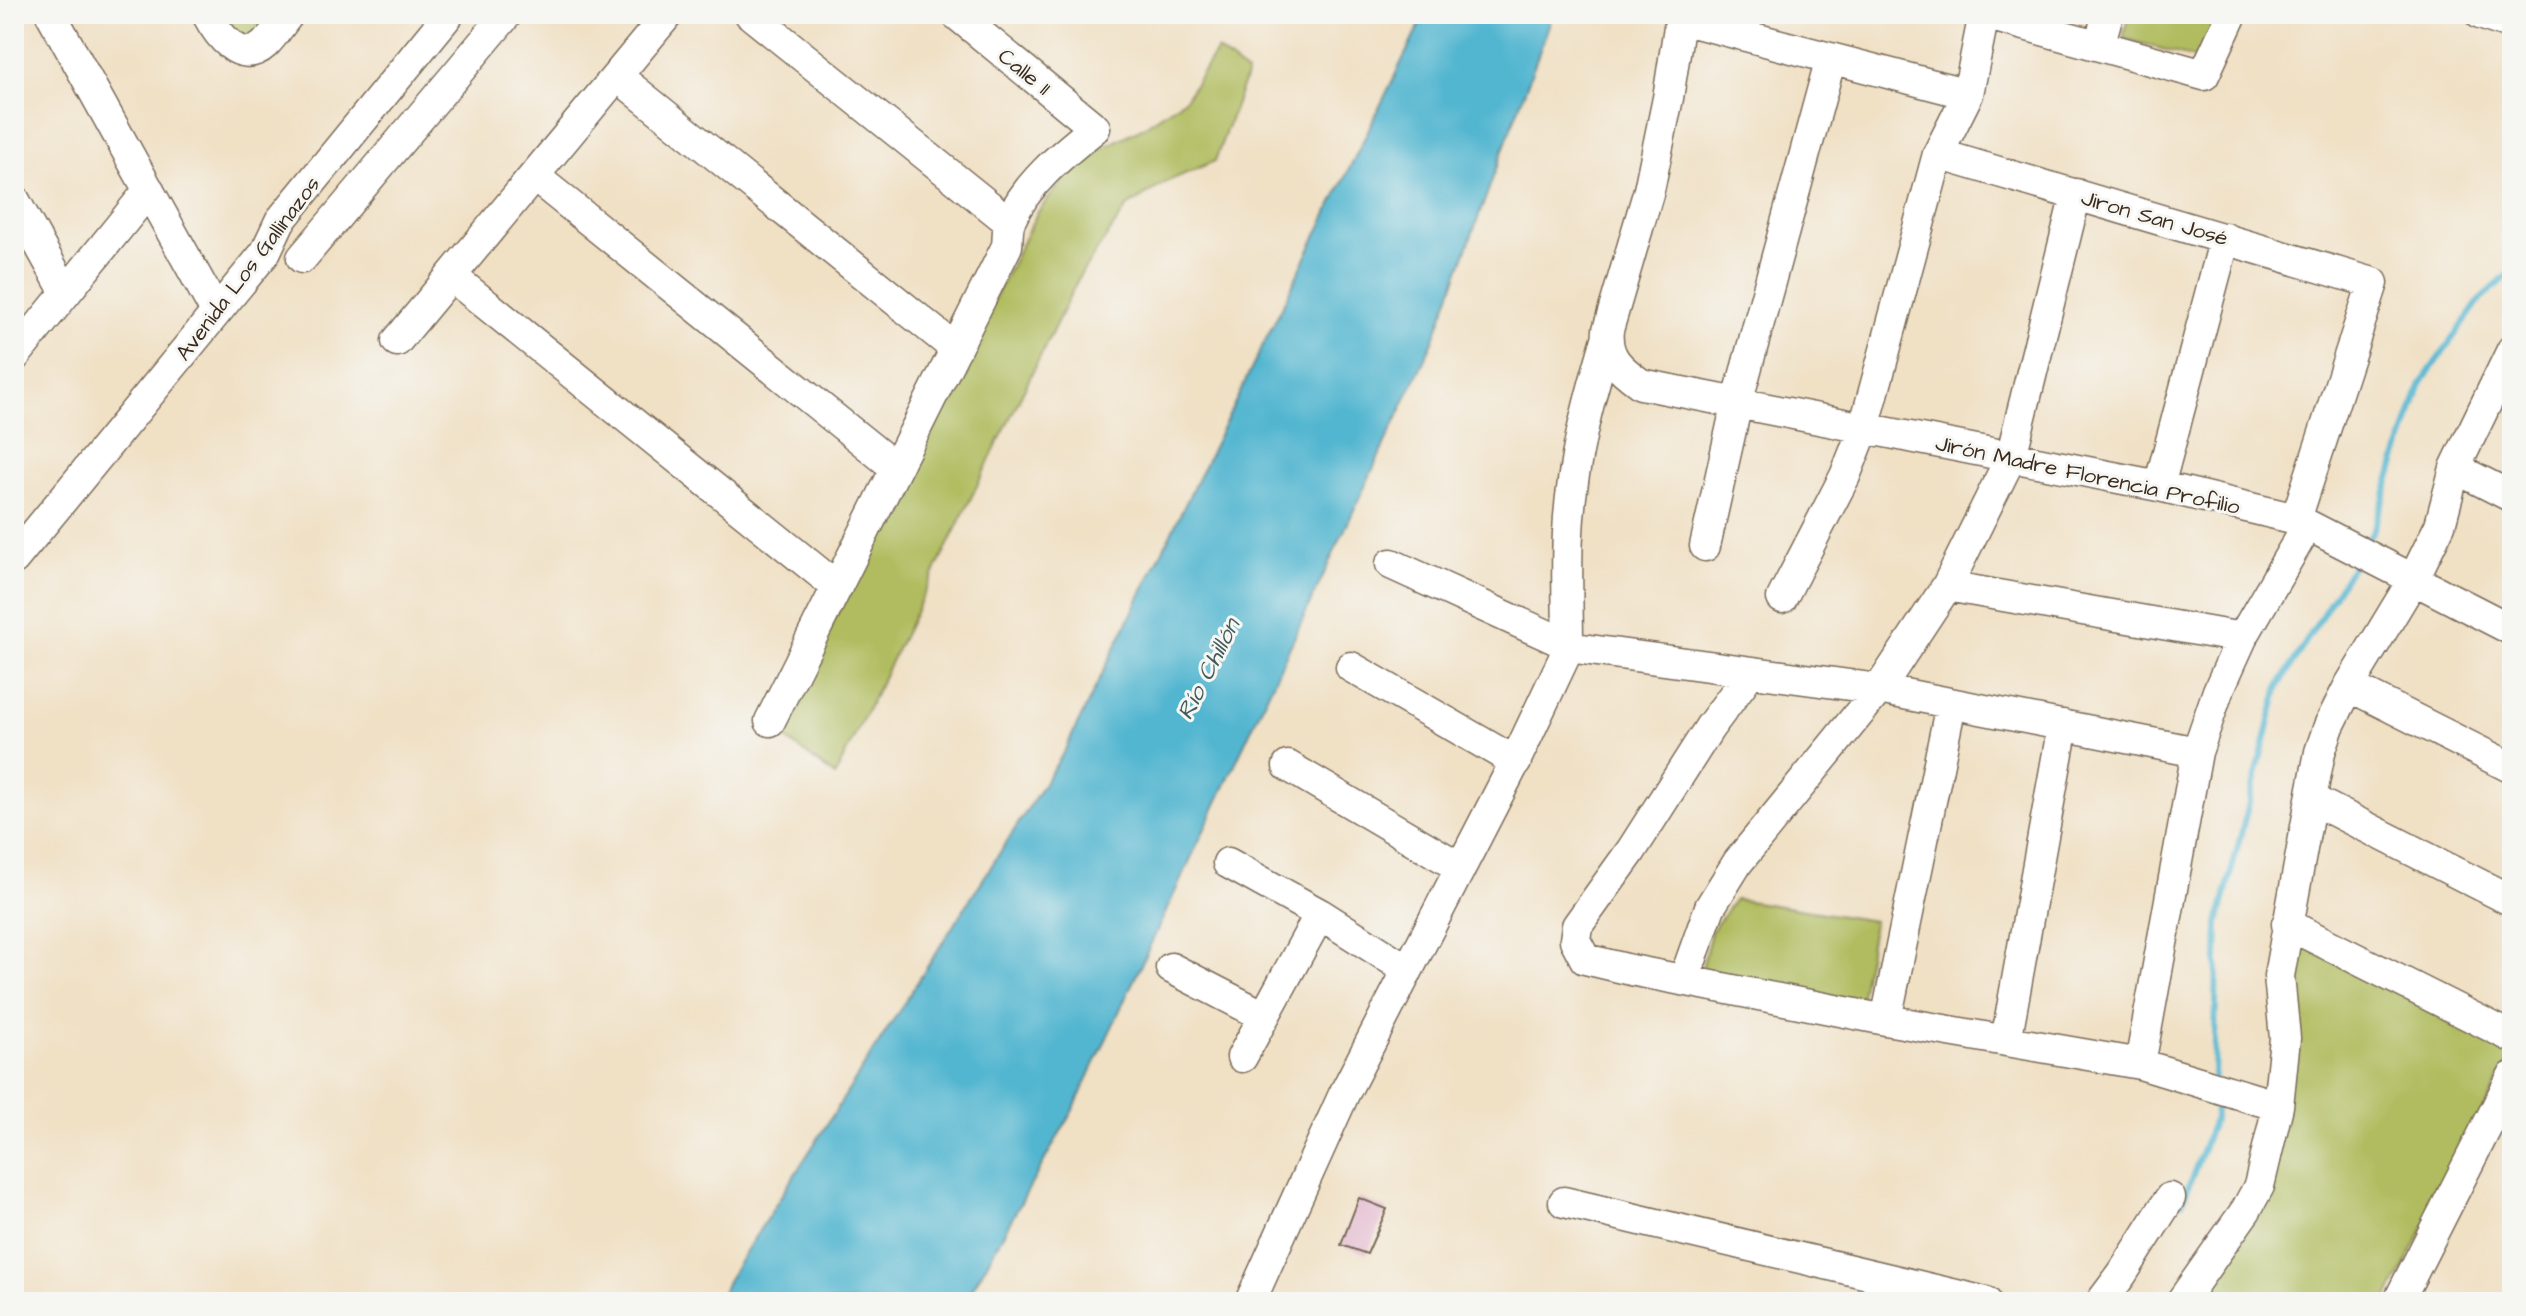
<svg xmlns="http://www.w3.org/2000/svg" width="2526" height="1316" viewBox="0 0 2526 1316" font-family="'Architects Daughter',sans-serif">
  <style>
    .green { fill: #b0bc5e; stroke: #76733e; stroke-width: 2 }
    .water { fill: #52b6d0; stroke: #467077; stroke-width: 2 }
    .lines { fill: none; stroke-linecap: round; stroke-linejoin: round }
    .stream { stroke: #52b6d0; stroke-width: 6 }
    .building { fill: #e1b0ca }
    .minor-casing { stroke: #7a6a58; stroke-width: 33 }
    .minor { stroke: #fff; stroke-width: 30 }
    .labels { text-anchor: middle; stroke-width: 6; stroke-linejoin: round; paint-order: stroke }
    .street-label { font-size: 22px; fill: #3b2a1e; stroke: #f6f6f2 }
    .water-label { font-size: 24px; font-style: italic; fill: #435b5c; stroke: #f6f6f2 }
  </style>
  <rect width="100%" height="100%" fill="#f6f6f2"/>
  <filter id="ink" filterUnits="userSpaceOnUse"><feTurbulence type="fractalNoise" baseFrequency=".0125" numOctaves="2"/><feDisplacementMap in="SourceGraphic" scale="16" xChannelSelector="R" yChannelSelector="G"/><feConvolveMatrix kernelMatrix="1 2 1 2 8 2 1 2 1" color-interpolation-filters="sRGB"/></filter>
  <filter id="wash" filterUnits="userSpaceOnUse"><feTurbulence type="fractalNoise" baseFrequency=".006" numOctaves="4" result="noise"/><feDisplacementMap in="SourceGraphic" scale="32" xChannelSelector="R" yChannelSelector="G"/><feGaussianBlur stdDeviation="1.8" result="paint"/><feColorMatrix in="noise" values="0 0 0 0 0 0 0 0 0 0 0 0 0 0 0 0 0 1.4 0 .05"/><feComposite in="paint" operator="in"/></filter>
  <g filter="url(#wash)">
    <rect width="100%" height="100%" fill="#f0e0c4"/>
    <!-- green -->
    <path class="green" d="M220,14H275L252,38L237,37Z
      M2129,14H2222L2201,60L2123,38Z
      M1217,50L1247,73L1215,161L1168,181L1127,207L1079,277L835,776L778,733L1037,213L1066,177L1104,147L1142,128L1185,99Z
      M1735,899L1874,921L1860,1001L1700,976L1711,932Z
      M2295,938L2512,1045V1054L2386,1302H2194L2254,1219Z"/>
    <!-- water -->
    <path class="water" d="M1425,14H1553L1433,341L1074,1108L965,1302H718L727,1281L1064,752Z"/>
    <g class="lines">
      <!-- stream -->
      <path class="stream" d="M2365,545L2374,528L2421,383L2479,301L2512,271
        M2214,1077L2218,923L2279,686L2357,558
        M2182,1203L2215,1117L2214,1096"/>
    </g>
    <g id="blocks">
      <!-- building -->
      <path class="building" d="M1359,1198L1387,1209L1367,1254L1341,1245Z"/>
    </g>
  </g>
  <g filter="url(#ink)">
    <use href="#blocks" fill-opacity="0" stroke="#7a6a58" stroke-width="2"/>
    <g class="lines">
      <!-- minor casing -->
      <g class="minor-casing">
        <path id="minor" d="M51,14L216,312
          M207,14C217,33 240,67 265,44C274,35 281,24 289,14
          M750,14L1009,222
          M1681,14L1668,98L1649,190L1608,330C1605,357 1620,369 1641,384L2159,486L2296,519L2512,630
          M1985,14L2204,75L2232,14
          M2480,14L2512,25
          M1681,19L1968,94
          M2099,45L2108,14
          M617,76L956,349
          M1938,154L2373,283L2296,519
          M534,176L896,468
          M14,199L66,293
          M302,258L507,14
          M451,276L837,587
          M397,341L668,14
          M14,357L149,190
          M2455,468L2512,497
          M2159,486L2225,238
          M1705,546L1737,403L1831,58
          M14,559L265,253L280,221L449,14
          M1391,564L1575,648L1879,689L2197,752
          M1947,586L2242,638
          M1782,598L1845,476L1864,428L1938,154L1968,94L1984,14
          M1351,667L1516,762
          M1750,673L1710,727L1631,851L1577,926L1575,940L1585,959L1631,970L1886,1020L2140,1064L2278,1106
          M2349,686L2512,768
          M770,721L1007,246C1008,238 1007,228 1010,221C1026,183 1064,153 1095,128L956,14
          M1288,766L1461,868
          M2311,799L2512,901
          M1228,863L1320,914L1408,970
          M2287,924L2512,1037
          M1171,968L1264,1016
          M1684,980L1710,907L1738,862L1879,689L1947,586L2011,457L2076,194
          M1886,1020L1951,704
          M2006,1041L2063,725
          M1242,1057L1320,914
          M2140,1064L2197,752L2218,691L2242,638L2307,526
          M1564,1202L1986,1302
          M1250,1302L1344,1094L1512,768L1564,658L1568,644C1568,607 1566,569 1568,533C1571,466 1588,402 1607,339
          M2101,1302L2122,1274L2170,1198
          M2181,1302L2246,1210L2259,1186L2278,1106L2285,1038L2279,976L2311,799L2320,752L2329,726L2349,686L2413,580L2440,525L2455,468L2512,350
          M2398,1302L2512,1077"/>
      </g>
      <!-- minor -->
      <use href="#minor" class="minor"/>
    </g>
  </g>
  <g class="labels">
    <!-- street labels -->
    <g class="street-label">
      <text transform="translate(1025 71) rotate(39)" y="8">Calle 11</text>
      <text transform="translate(2155 217) rotate(16)" y="8">Jiron San José</text>
      <text transform="translate(247 268) rotate(-53)" y="8">Avenida Los Gallinazos</text>
      <text transform="translate(2088 474) rotate(12)" y="8">Jirón Madre Florencia Profilio</text>
    </g>
    <!-- water labels -->
    <g class="water-label">
      <text transform="translate(1208 669) rotate(-63)" y="8">Río Chillón</text>
    </g>
  </g>
  <!-- margin -->
  <rect width="2526" height="1316" fill="none" stroke="#f6f6f2" stroke-width="48"/>
</svg>
